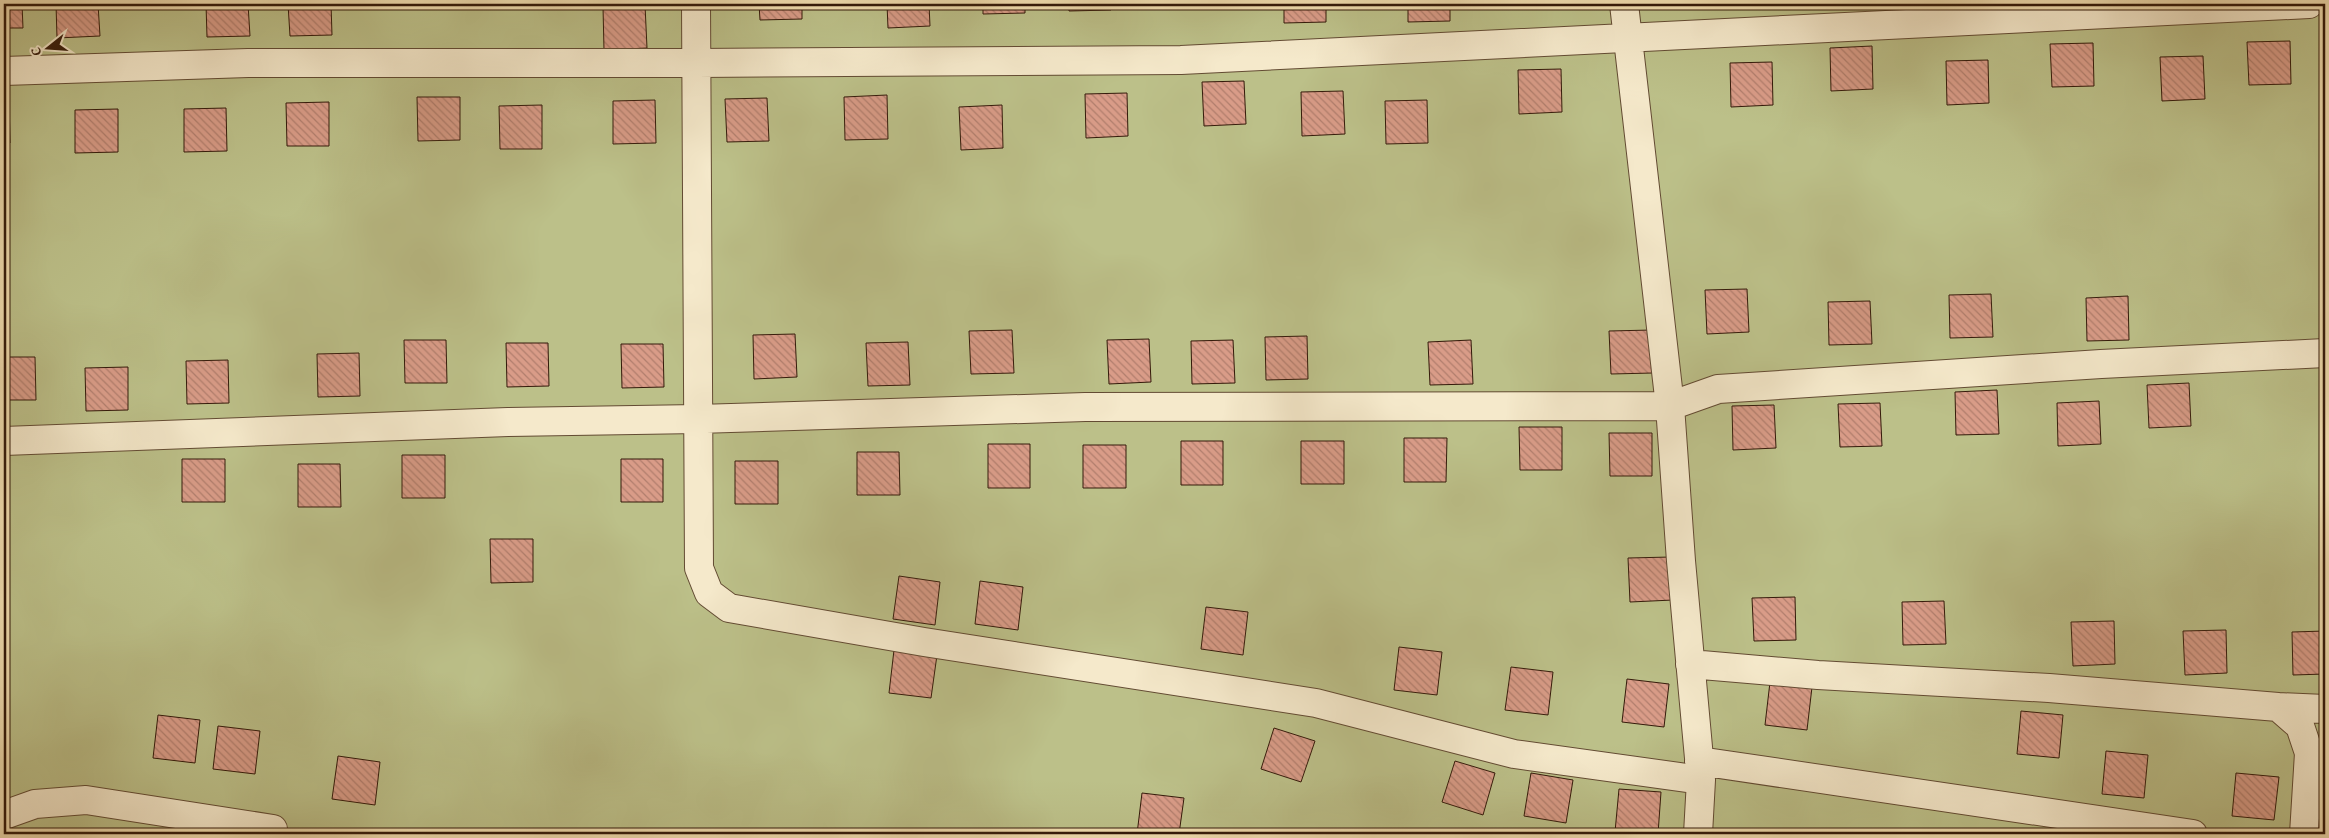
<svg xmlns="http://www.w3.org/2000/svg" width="2329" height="838" viewBox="0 0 2329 838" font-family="'Gentium Book Plus',serif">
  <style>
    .garden { fill: #bcc089; stroke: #786d4a }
    .building { fill: url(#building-back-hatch); stroke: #341a0a }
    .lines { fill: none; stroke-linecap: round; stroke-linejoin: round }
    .minor-casing { stroke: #634b33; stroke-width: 30 }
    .minor { stroke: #f5e9cb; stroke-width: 28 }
  </style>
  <defs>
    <pattern id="building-back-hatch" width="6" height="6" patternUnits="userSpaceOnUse" patternTransform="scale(1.25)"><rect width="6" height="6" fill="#d99c88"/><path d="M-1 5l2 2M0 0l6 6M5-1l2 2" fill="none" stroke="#b17e6d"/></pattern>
  </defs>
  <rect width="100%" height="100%" fill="#f0ddaf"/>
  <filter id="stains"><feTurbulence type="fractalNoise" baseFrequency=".004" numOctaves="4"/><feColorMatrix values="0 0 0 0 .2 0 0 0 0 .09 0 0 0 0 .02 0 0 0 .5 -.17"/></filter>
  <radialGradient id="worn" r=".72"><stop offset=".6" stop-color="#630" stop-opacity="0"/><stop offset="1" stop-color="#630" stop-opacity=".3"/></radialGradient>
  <!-- garden -->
  <path class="garden" d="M4,4H2325V834H4Z"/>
  <!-- building -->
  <path class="building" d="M4,4H22L23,28H4Z
    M56,4H98L100,36L57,38Z
    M206,4H248L250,36L207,37Z
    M288,4H331L332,35L290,36Z
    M759,4H802V19L760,20Z
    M887,4H929L930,26L888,28Z
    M983,4H1025V13L983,14Z
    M1069,4H1111V10L1069,11Z
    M1284,4H1326V22L1284,23Z
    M1408,4H1450V21L1408,22Z
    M645,5L647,48L604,50L603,7Z
    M2290,41L2291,84L2249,85L2247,42Z
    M2093,43L2094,86L2052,87L2050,44Z
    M1872,46L1873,89L1831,91L1830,48Z
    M2203,56L2205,99L2162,101L2160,57Z
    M1988,60L1989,103L1947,105L1946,61Z
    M1772,62L1773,105L1731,107L1730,63Z
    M1561,69L1562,112L1519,114L1518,70Z
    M1244,81L1246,124L1204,126L1202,82Z
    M1343,91L1345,134L1302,136L1301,92Z
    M1127,93L1128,136L1086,138L1085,94Z
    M887,95L888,139L845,140L844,97Z
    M417,97H460V140L418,141Z
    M767,98L769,141L727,142L725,99Z
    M4,99H9L10,143H4Z
    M655,100L656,143L613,144V101Z
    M1427,100L1428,143L1386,144L1385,101Z
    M329,102V146H287L286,103Z
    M542,105V149H500L499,106Z
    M1002,105L1003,148L961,150L959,107Z
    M226,108L227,151L184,152V109Z
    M118,109V152L75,153V110Z
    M1747,289L1749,332L1707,334L1705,290Z
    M1991,294L1993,337L1950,338L1949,295Z
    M2128,296L2129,340L2087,341L2086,298Z
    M1870,301L1872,344L1829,345L1828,302Z
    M1012,330L1014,373L971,374L969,331Z
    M1652,330L1653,373L1611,374L1609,331Z
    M795,334L797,377L754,379L753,335Z
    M1307,336L1308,379L1266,380L1265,337Z
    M1149,339L1151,382L1109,384L1107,340Z
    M404,340H446L447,383H405Z
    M1233,340L1235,383L1192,384L1191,341Z
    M1471,340L1473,384L1430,385L1428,342Z
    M908,342L910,385L868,386L866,343Z
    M506,343H548L549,386L507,387Z
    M621,344H663L664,387L622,388Z
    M359,353L360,396L318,397L317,354Z
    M4,357H35L36,400H4Z
    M228,360L229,403L187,404L186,361Z
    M128,367V410L86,411L85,368Z
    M2189,383L2191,426L2149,428L2147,385Z
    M1997,390L1999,434L1956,435L1955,392Z
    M2099,401L2101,444L2058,446L2057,403Z
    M1880,403L1882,446L1840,447L1838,404Z
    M1774,405L1776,448L1733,450L1732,406Z
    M1519,427H1562V470H1520Z
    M1609,433H1652V476H1610Z
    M1404,438H1447L1446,482H1404Z
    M1181,441H1223V485H1181Z
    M1301,441H1344V484H1301Z
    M988,444H1030V488H988Z
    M1083,445H1126V488H1083Z
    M857,452H899L900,495H857Z
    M402,455H445V498H402Z
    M182,459H225V502H182Z
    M621,459H663V502H621Z
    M735,461H778V504H735Z
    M298,464H340L341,507H298Z
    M490,539H533V582L491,583Z
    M1671,557L1673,600L1630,602L1628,558Z
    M899,576L940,582L935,625L893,619Z
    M980,581L1023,587L1018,630L975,624Z
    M1795,597L1796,640L1754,641L1752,598Z
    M1944,601L1946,644L1903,645L1902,602Z
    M1206,607L1248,612L1243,655L1201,649Z
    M2114,621L2115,664L2073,666L2071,622Z
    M2226,630L2227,673L2185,675L2183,631Z
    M2325,631V674L2293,675L2292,632Z
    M1399,647L1442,652L1437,695L1394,690Z
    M894,650L937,655L931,698L889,693Z
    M1511,667L1553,672L1548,715L1505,710Z
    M1627,679L1669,684L1664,727L1622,722Z
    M1770,682L1812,687L1807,730L1765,725Z
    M2021,711L2063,715L2059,758L2017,754Z
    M158,715L200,720L195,763L153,758Z
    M218,726L260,731L255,774L213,769Z
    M1274,728L1315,741L1301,782L1261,769Z
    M2106,751L2148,755L2144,798L2102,794Z
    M338,756L380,762L375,805L332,799Z
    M1455,761L1495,773L1483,815L1442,802Z
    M1531,773L1573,780L1566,823L1524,816Z
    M2236,773L2279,777L2274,820L2232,816Z
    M1619,789L1661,792L1658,834L1615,832Z
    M1142,793L1184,798L1179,834H1137Z"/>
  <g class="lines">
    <!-- minor casing -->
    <g class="minor-casing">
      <path id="minor" d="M696,4L699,568L709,593L729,608L924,642L1316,703L1514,754L1701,780
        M1624,4L1670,406L1681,561L1701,780L1698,834
        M4,71L248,63H697L1181,60L2309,4
        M4,441L508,422L698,419L1085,407L1670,406L1718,389L2101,364L2325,353
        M1690,664L1818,675L2049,688L2278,707L2300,726L2309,753L2304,834
        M2278,707L2325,709
        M1699,761L2193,834
        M4,815L35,804L86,800L273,829"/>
    </g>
    <!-- minor -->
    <use href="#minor" class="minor"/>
  </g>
  <!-- margin -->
  <rect width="2329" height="838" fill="none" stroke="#f0ddaf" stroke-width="20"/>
  <rect x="5" y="5" width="2319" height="828" fill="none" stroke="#341a0a" stroke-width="2.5"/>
  <rect x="10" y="10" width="2309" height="818" fill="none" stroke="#341a0a"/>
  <!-- north arrow -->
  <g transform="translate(48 48) rotate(253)" stroke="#f5e9cb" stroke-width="4" paint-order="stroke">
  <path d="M0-4L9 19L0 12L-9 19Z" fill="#341a0a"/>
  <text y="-8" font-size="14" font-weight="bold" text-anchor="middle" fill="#341a0a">С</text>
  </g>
  <rect width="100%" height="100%" filter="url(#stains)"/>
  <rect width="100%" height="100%" fill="url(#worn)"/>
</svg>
